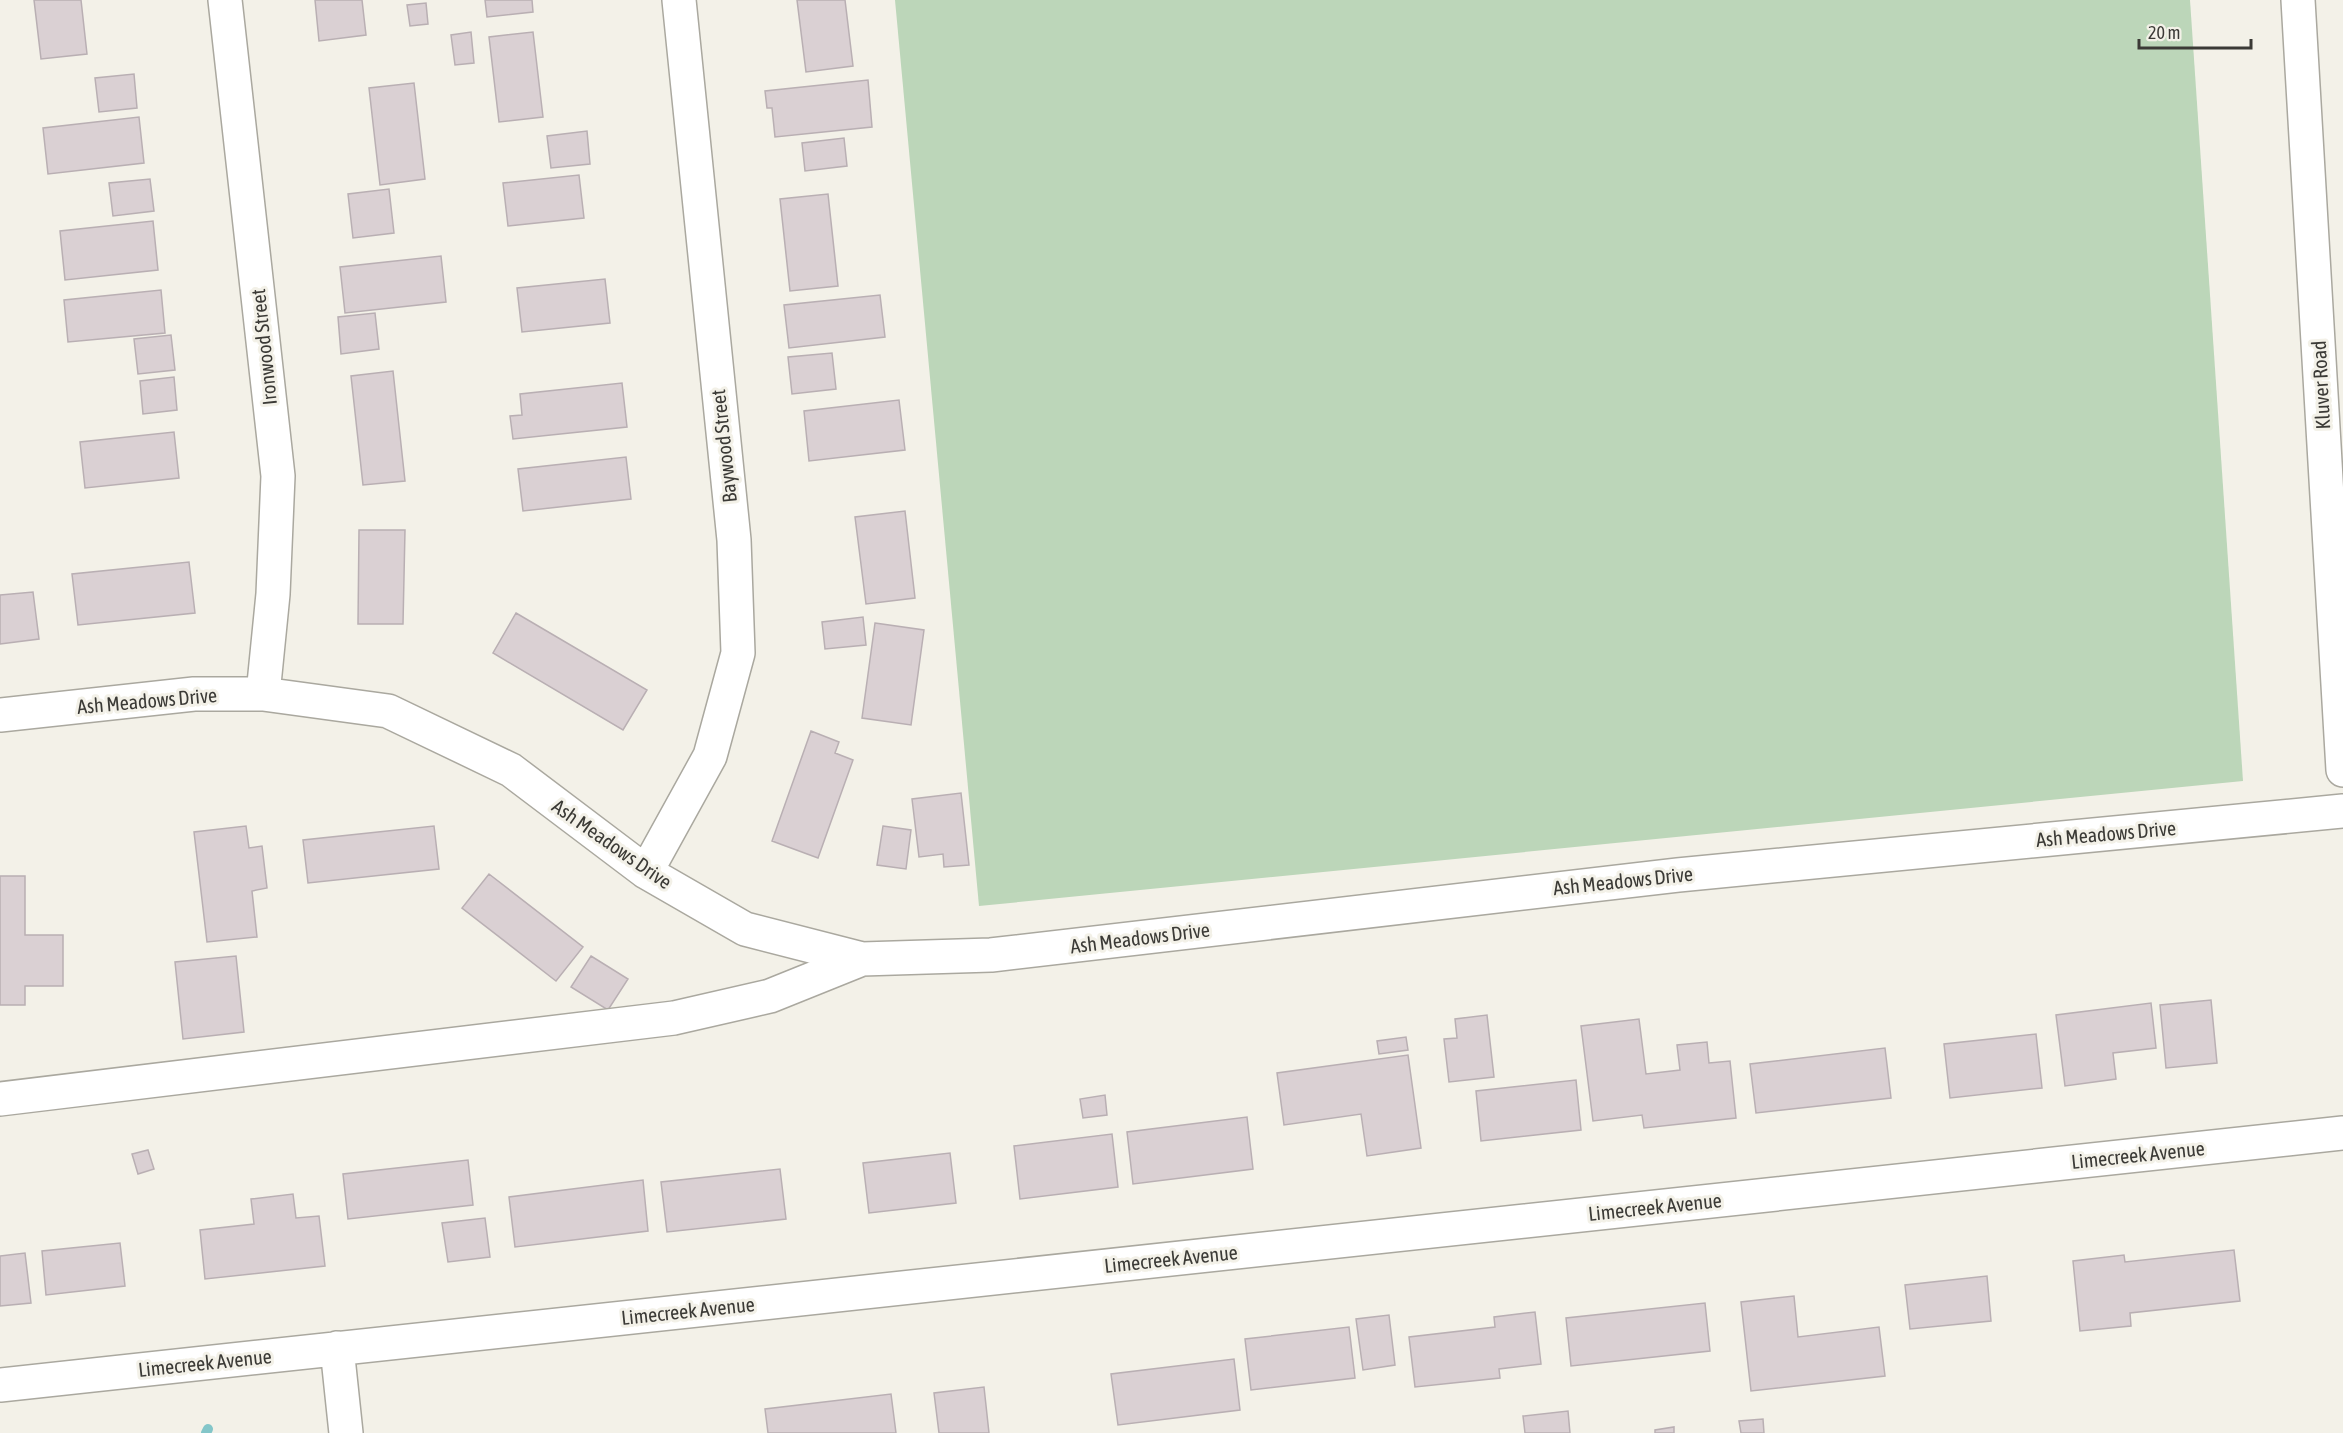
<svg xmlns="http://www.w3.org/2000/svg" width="2343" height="1433" viewBox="0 0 2343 1433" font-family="'Asap Condensed',sans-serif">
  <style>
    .green { fill: #bcd6b9 }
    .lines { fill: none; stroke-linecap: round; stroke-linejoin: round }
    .stream { stroke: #83c6c9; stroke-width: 10 }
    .building { fill: #dad0d3; stroke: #b9afb3; stroke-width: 1.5 }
    .minor-casing { stroke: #aaa89f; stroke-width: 36 }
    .minor { stroke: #fff; stroke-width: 33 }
    .labels { text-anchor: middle; stroke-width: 6; stroke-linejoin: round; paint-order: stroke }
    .street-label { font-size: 20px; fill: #3b3a36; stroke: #f3f1e8 }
  </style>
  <rect width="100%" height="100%" fill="#f3f1e8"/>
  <!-- green -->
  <path class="green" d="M895,0H2190L2243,781L979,906Z"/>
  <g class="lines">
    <!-- stream -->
    <path class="stream" d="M206,1433L208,1429"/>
  </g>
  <!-- building -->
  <path class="building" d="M34,0H81L87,54L41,59Z
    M315,0H362L366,35L319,41Z
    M485,0H532L533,12L487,17Z
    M797,0H845L853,66L806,72Z
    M426,3L428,24L410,26L407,5Z
    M471,32L474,63L455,65L451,35Z
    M533,32L543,117L499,122L489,37Z
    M134,74L137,108L99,112L95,78Z
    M868,80L872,127L775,137L772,108H767L765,91Z
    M414,83L425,179L380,185L369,88Z
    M139,117L144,163L48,174L43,128Z
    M587,131L590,164L551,168L547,136Z
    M844,138L847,166L805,171L802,143Z
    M579,175L584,218L508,226L503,183Z
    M150,179L154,211L113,216L109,183Z
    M389,189L394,233L353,238L348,194Z
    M828,194L838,286L790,291L780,199Z
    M153,221L158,270L65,280L60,231Z
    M441,256L446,302L345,313L340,267Z
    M605,279L610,323L522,332L517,288Z
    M161,290L165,333L68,342L64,300Z
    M880,295L885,337L789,348L784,305Z
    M375,313L379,349L341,354L338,317Z
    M171,335L175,370L138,374L134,339Z
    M832,353L836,389L792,394L788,357Z
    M393,371L405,481L363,485L351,376Z
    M174,377L177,410L143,414L140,381Z
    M622,383L627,427L513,439L510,416L522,415L520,394Z
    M899,400L905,450L809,461L804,411Z
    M174,432L179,478L85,488L80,442Z
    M626,457L631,499L523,511L518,469Z
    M905,511L915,598L866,604L855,517Z
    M359,530H405L403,624H358Z
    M189,562L195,613L78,625L72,574Z
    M33,592L39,639L0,644V595Z
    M516,613L647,690L623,730L493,653Z
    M863,617L866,645L825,649L822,622Z
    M875,623L924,630L911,725L862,718Z
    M811,731L839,742L835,753L853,760L818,858L772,841Z
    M961,793L969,865L944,867L943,854L919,857L912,799Z
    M246,826L249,848L262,846L267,888L252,891L257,937L207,942L194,832Z
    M434,826L439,869L308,883L303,840Z
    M883,826L911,830L906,869L877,865Z
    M489,874L583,947L556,981L462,908Z
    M0,876H25V935H63V986H25V1005H0Z
    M236,956L244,1032L183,1039L175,962Z
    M591,956L628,979L608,1010L571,987Z
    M2211,1000L2217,1063L2166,1068L2160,1005Z
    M2151,1003L2156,1048L2113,1053L2116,1079L2065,1086L2056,1015Z
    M1487,1015L1494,1077L1449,1082L1444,1039L1457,1038L1455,1019Z
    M1639,1019L1646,1074L1680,1070L1677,1045L1707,1042L1709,1063L1730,1061L1736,1118L1644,1128L1642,1115L1593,1121L1581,1026Z
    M2036,1034L2042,1088L1950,1098L1944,1044Z
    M1406,1037L1408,1050L1379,1054L1377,1041Z
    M1885,1048L1891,1098L1756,1113L1750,1064Z
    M1408,1055L1421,1148L1367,1156L1361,1114L1284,1125L1277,1073Z
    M1576,1080L1581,1130L1481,1141L1476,1091Z
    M1105,1095L1107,1115L1083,1118L1080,1099Z
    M1247,1117L1253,1169L1133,1184L1127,1132Z
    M1112,1134L1118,1187L1020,1199L1014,1146Z
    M148,1150L154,1169L138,1174L132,1154Z
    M950,1153L956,1203L869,1213L863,1163Z
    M468,1160L473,1205L348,1219L343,1174Z
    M780,1169L786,1219L667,1232L661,1182Z
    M643,1180L648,1231L515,1247L509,1197Z
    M293,1194L296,1218L319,1216L325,1266L205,1279L200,1230L254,1224L251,1199Z
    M485,1218L490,1257L448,1262L442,1223Z
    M120,1243L125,1286L46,1295L42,1251Z
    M2234,1250L2240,1301L2130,1313L2131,1326L2080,1331L2073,1261L2124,1255L2125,1262Z
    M25,1253L31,1303L0,1306V1256Z
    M1987,1276L1991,1321L1910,1329L1905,1285Z
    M1794,1296L1798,1337L1879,1327L1885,1376L1751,1391L1741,1302Z
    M1705,1303L1710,1351L1571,1366L1566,1318Z
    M1535,1312L1541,1364L1499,1369L1500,1378L1415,1387L1409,1337L1495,1327L1494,1317Z
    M1389,1315L1395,1365L1363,1370L1356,1319Z
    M1349,1327L1355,1378L1251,1390L1245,1339Z
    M1234,1359L1240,1410L1118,1425L1111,1374Z
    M984,1387L989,1433H939L934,1393Z
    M891,1394L896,1433H768L765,1409Z
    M1568,1411L1570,1433H1525L1523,1416Z
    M1763,1419L1764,1433H1741L1739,1421Z
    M1674,1427V1433H1655V1430Z"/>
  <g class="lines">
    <!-- minor casing -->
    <g class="minor-casing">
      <path id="minor" d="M225,0L278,476L273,594L263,694
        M2298,0L2343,770
        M0,715L194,694H263L388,711L511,770L646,872L745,929L862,959L991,955L1678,875L2343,811
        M646,872L710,756L738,653L734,540L679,0
        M0,1099L674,1018L770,996L862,959
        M337,1348L346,1433
        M0,1385L2343,1133"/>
    </g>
    <!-- minor -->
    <use href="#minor" class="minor"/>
  </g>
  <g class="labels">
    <!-- street labels -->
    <g class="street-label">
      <text transform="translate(264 347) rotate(-96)" y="7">Ironwood Street</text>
      <text transform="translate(2321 385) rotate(-93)" y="7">Kluver Road</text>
      <text transform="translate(724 446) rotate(-96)" y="7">Baywood Street</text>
      <text transform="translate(147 701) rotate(-5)" y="7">Ash Meadows Drive</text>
      <text transform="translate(2106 834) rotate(-5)" y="7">Ash Meadows Drive</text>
      <text transform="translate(612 844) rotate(35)" y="7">Ash Meadows Drive</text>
      <text transform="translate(1623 881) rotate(-6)" y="7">Ash Meadows Drive</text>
      <text transform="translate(1140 938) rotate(-7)" y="7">Ash Meadows Drive</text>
      <text transform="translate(2138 1155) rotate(-6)" y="7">Limecreek Avenue</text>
      <text transform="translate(1655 1207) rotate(-6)" y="7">Limecreek Avenue</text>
      <text transform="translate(1171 1259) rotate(-6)" y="7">Limecreek Avenue</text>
      <text transform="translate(688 1311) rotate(-6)" y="7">Limecreek Avenue</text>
      <text transform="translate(205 1363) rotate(-6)" y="7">Limecreek Avenue</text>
    </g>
  </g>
  <!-- scale -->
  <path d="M2139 39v9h112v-9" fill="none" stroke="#3b3a36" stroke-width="3"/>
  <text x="2148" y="39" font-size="18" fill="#3b3a36" stroke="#f3f1e8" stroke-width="4.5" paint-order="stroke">20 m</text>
</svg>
